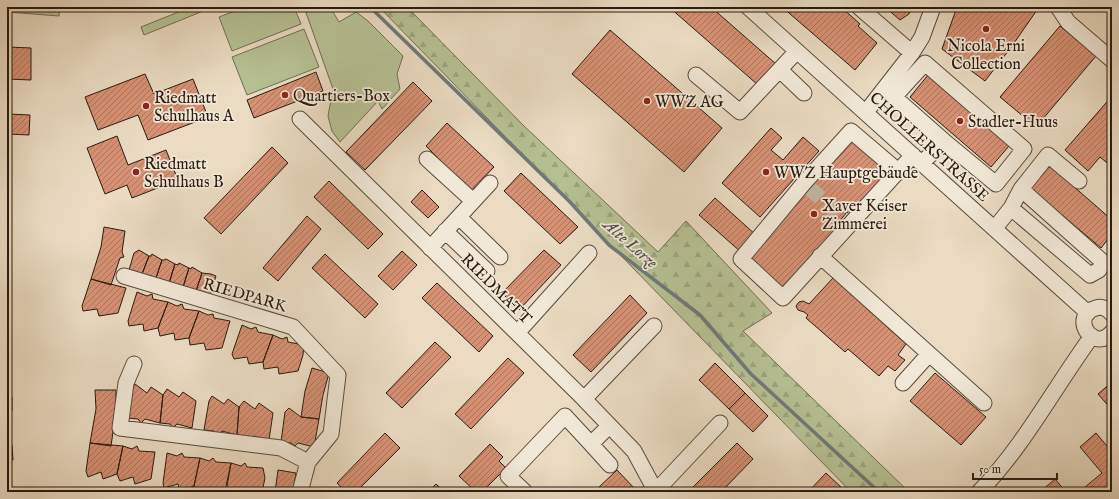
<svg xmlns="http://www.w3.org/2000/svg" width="1119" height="499" viewBox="0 0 1119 499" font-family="'IM FELL English',serif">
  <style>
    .forest { fill: url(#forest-firs); stroke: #706d52 }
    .park { fill: #b6c093; stroke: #706d52 }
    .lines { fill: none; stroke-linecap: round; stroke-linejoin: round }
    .stream { stroke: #6f7979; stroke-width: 3.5 }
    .building { fill: url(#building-hatch); stroke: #291a11 }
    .minor-tunnel { stroke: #c3b49f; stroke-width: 15; stroke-dasharray: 15 8; stroke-linecap: butt }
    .minor-casing { stroke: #594a3d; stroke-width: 17 }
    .minor { stroke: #f1e8d7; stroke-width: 15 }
    .poi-dot { fill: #8f2418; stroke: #f1e8d7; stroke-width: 1.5 }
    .labels { text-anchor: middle; stroke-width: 3.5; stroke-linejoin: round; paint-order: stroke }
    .poi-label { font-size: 16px; fill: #291a11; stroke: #f1e8d7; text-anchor: start }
    .street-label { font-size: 16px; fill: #291a11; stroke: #f1e8d7 }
    .water-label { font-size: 17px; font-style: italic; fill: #52514e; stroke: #f1e8d7 }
  </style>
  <defs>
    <pattern id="forest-firs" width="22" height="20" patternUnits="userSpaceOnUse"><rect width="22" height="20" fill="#b6c093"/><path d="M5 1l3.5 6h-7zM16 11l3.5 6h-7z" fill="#9ca47e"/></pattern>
    <pattern id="building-hatch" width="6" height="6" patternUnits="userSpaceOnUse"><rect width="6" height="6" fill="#d79174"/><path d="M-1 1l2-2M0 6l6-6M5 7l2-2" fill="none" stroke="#ae765e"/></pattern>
  </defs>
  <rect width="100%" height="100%" fill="#eadbc2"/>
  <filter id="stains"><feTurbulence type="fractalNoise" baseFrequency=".005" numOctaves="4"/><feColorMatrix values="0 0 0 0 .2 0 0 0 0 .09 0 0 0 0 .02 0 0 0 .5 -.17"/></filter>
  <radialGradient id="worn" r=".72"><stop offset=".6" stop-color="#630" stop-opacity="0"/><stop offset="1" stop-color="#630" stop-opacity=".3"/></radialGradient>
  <!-- forest -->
  <path class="forest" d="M379,7H407L524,126L658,252L686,221L772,313L743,331L909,492H851Z"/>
  <!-- park -->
  <path class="park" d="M7,7H60L59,16L7,12Z
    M191,7H213L144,35L141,27Z
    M246,7H294L301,24L232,51L219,17Z
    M304,7H330L339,22L356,12L368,21L403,56L397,74L400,89L382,109L378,101L340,142L332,131L328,116L333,89Z
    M304,29L319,67L247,95L232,57Z"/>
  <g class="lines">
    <!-- stream -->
    <path class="stream" d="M370,7L570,202L609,245L700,315L751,374L879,492"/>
  </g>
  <!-- building -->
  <path class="building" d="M669,7H711L776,64L758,85Z
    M782,7H841L860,24L858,26L877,43L855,70Z
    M885,7H911L909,14L900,20Z
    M957,7H1007L1016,12L1020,7H1039L1012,46L985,81L942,49Z
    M1060,26L1096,56L1036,127L1000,97Z
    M610,30L722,128L684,172L572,74Z
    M8,47L31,48V80L7,79Z
    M316,72L323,91L254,118L247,100Z
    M145,74L154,94L193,79L208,117L148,140L138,115L98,130L85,97Z
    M928,75L1009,146L991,167L910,97Z
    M413,82L432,101L365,170L346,152Z
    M1112,96V167L1100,157L1088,171L1065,150Z
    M7,114L30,115L29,135L7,134Z
    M447,123L494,167L471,191L426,146Z
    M771,128L782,138L771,150L783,160L803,137L819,151L760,217L722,183Z
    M117,136L128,165L166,150L178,180L132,198L127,185L105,194L87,148Z
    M849,138L889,174L852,216L847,212L838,223L842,227L784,293L744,258Z
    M272,147L288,163L221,234L204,218Z
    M1048,164L1112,220V234L1101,248L1029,187Z
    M521,173L578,227L560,244L504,191Z
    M329,181L383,234L368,249L314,197Z
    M7,187H10V205H7Z
    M422,190L439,207L428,218L411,202Z
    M715,198L757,236L742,253L699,215Z
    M307,216L321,229L278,281L263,268Z
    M104,227L125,231L122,252L124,257L120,258L111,285L91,279L101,247Z
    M7,232H9V249H7Z
    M139,250L149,256L142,274L135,271L132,273L129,270L134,253Z
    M544,250L561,265L519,310L502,293Z
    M402,251L417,265L393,290L378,276Z
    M152,254L162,260L156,278L148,275L146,277L142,274L149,256H151Z
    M325,254L378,304L365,318L312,268Z
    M166,259L175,264L169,283L161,279L159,282L156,278L162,260H164Z
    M179,263L189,268L183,287L169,283L175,264L178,265Z
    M192,267L202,273L196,291L183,287L189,268L191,269Z
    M202,273L211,274L216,276L210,296L196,291Z
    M833,278L906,344L898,355L905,360L895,371L888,366L879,376L848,349L845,352L806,318L808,315L804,312L798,310L796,306L799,302L803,301L809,304Z
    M91,279L126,288L118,313L99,316L97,309L83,311L82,306Z
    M437,283L493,336L479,352L422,298Z
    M137,292L147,296L152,294L153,299L168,302L158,328L144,331L143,324L129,326L128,321Z
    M630,295L647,313L591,372L573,355Z
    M168,302L177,306L182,304L184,309L199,311L189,338L175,340L174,333L160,336L158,328Z
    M199,311L208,315L213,314L214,318L230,321L222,348L206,350L204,343L190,345L189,338Z
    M242,325L251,329L256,327L258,332L273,335L263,362L249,364L247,357L234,359L232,354Z
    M273,335L282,339L287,337L288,342L304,345L303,355L298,371L279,374L278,367L264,369L263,362Z
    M435,342L451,357L402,408L386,393Z
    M7,351H9V365H7Z
    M508,358L524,373L471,429L455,414Z
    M715,363L745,393L729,409L699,380Z
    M312,368L329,373L323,395L319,419L301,417L305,391Z
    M935,373L986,417L961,445L910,401Z
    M1112,382V410L1098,394Z
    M135,384L147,393L151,387L163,395L160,423L145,419L141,423L138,419L128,418L132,389Z
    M167,389L179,397L183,392L196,401L192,428L177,424L173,428L170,424L160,423L163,395Z
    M95,390H116V411L111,446L90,443L96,409Z
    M745,393L768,416L753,432L729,409Z
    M212,396L224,404L228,399L239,407L237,435L222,431L218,435L214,431L204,430L209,401Z
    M7,397H12V411H7Z
    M244,401L255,409L259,403L273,413L269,440L253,436L250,439L246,436L237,435L239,407Z
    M289,408L301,417L319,419L314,447L298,443L295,446L291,443L281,442L285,412Z
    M385,433L400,448L356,492H346L337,483Z
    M1096,433L1112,452V491L1110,492H1079L1102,473L1080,447Z
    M90,443L123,446L117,474L103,479L101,472L88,477L86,471Z
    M737,443L753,459L721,492H688Z
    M490,444L503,457L499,461L506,468L482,492H476L459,476Z
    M7,445H12L13,460H7Z
    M123,446L132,449L137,446L139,451L155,452L151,479L135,484L133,477L120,481L117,474Z
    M167,453L177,456L182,453L184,457L200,458L194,486L180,491L178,484L164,488L163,483Z
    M200,458L209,461L213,458L216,462L231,463L225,491L211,492L209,489L196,492L194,486Z
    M231,463L241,466L245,463L247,467L263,468L265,478L262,492H226Z
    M278,470L296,473L293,492H275Z
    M617,470L635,489L632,492H599L597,489Z
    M826,473L842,488L838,492H808Z
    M1055,479L1066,492H1040Z
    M436,484L445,492H428Z"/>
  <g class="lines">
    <!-- minor-tunnel -->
    <path class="minor-tunnel" d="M809,188L845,219"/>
    <!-- minor casing -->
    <g class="minor-casing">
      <path id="minor" d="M748,7L1088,313
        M859,7L912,53
        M1058,7L1068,22L1112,60
        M780,70L804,93
        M696,75L740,112L797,51
        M866,112L912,53L922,37L933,7
        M300,119L584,399L634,451L656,492
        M427,159L473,201
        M922,163L944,141L894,97L925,63L1024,149L996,184L944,141
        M898,171L851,131L804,183L741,259L783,298L913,155
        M1011,208L1090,275L1099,270L1103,262L1021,189
        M459,217L500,257
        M995,228L1011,208L1021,189L1048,155L1079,181
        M445,231L487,271
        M430,248L490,183
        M820,256L984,403
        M124,276L293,327L338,375L331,434L308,462L300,492
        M1112,314C1108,309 1102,306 1096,308C1069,315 1093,355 1112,332
        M517,333L589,253
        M134,364L126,383L120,428L281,448L308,462
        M903,383L929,354
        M584,399L654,326
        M591,444L610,465
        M656,491L720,423
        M525,492L508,476L565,416L591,444L609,426
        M979,492C1024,446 1054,388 1092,336"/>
    </g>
    <!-- minor -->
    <use href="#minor" class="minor"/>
  </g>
  <!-- markers -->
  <g class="poi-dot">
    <circle cx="986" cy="29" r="4"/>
    <circle cx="285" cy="95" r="4"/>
    <circle cx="647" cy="101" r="4"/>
    <circle cx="146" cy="106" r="4"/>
    <circle cx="960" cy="121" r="4"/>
    <circle cx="136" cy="172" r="4"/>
    <circle cx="766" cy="172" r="4"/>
    <circle cx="814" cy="214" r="4"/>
  </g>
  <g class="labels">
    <!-- poi labels -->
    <g class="poi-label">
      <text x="986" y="51" text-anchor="middle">Nicola Erni<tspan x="986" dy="18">Collection</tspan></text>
      <text x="293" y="101">Quartiers-Box</text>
      <text x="154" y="103">Riedmatt<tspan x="154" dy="18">Schulhaus A</tspan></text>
      <text x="655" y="107">WWZ AG</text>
      <text x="968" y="127">Stadler-Huus</text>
      <text x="144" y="169">Riedmatt<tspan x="144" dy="18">Schulhaus B</tspan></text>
      <text x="774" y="178">WWZ Hauptgebäude</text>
      <text x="822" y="211">Xaver Keiser<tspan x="822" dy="18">Zimmerei</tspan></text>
    </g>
    <!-- street labels -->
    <g class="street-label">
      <text transform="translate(930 146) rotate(42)" y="6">CHOLLERSTRASSE</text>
      <text transform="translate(497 288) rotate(45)" y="6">RIEDMATT</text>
      <text transform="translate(245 294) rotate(16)" y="6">RIEDPARK</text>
    </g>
    <!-- water labels -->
    <g class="water-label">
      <text transform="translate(631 243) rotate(41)" y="6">Alte Lorze</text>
    </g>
  </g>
  <!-- margin -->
  <rect width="1119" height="499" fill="none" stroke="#eadbc2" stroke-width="24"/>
  <rect x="8" y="8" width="1103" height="483" fill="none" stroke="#291a11" stroke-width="2"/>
  <rect x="12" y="12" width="1095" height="475" fill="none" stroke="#291a11"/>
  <!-- scale -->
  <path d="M973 473v6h84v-6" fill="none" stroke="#291a11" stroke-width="2"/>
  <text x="979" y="473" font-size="12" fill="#291a11" stroke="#f1e8d7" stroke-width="3" paint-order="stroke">50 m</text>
  <rect width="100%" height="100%" filter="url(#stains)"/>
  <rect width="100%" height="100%" fill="url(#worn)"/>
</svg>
